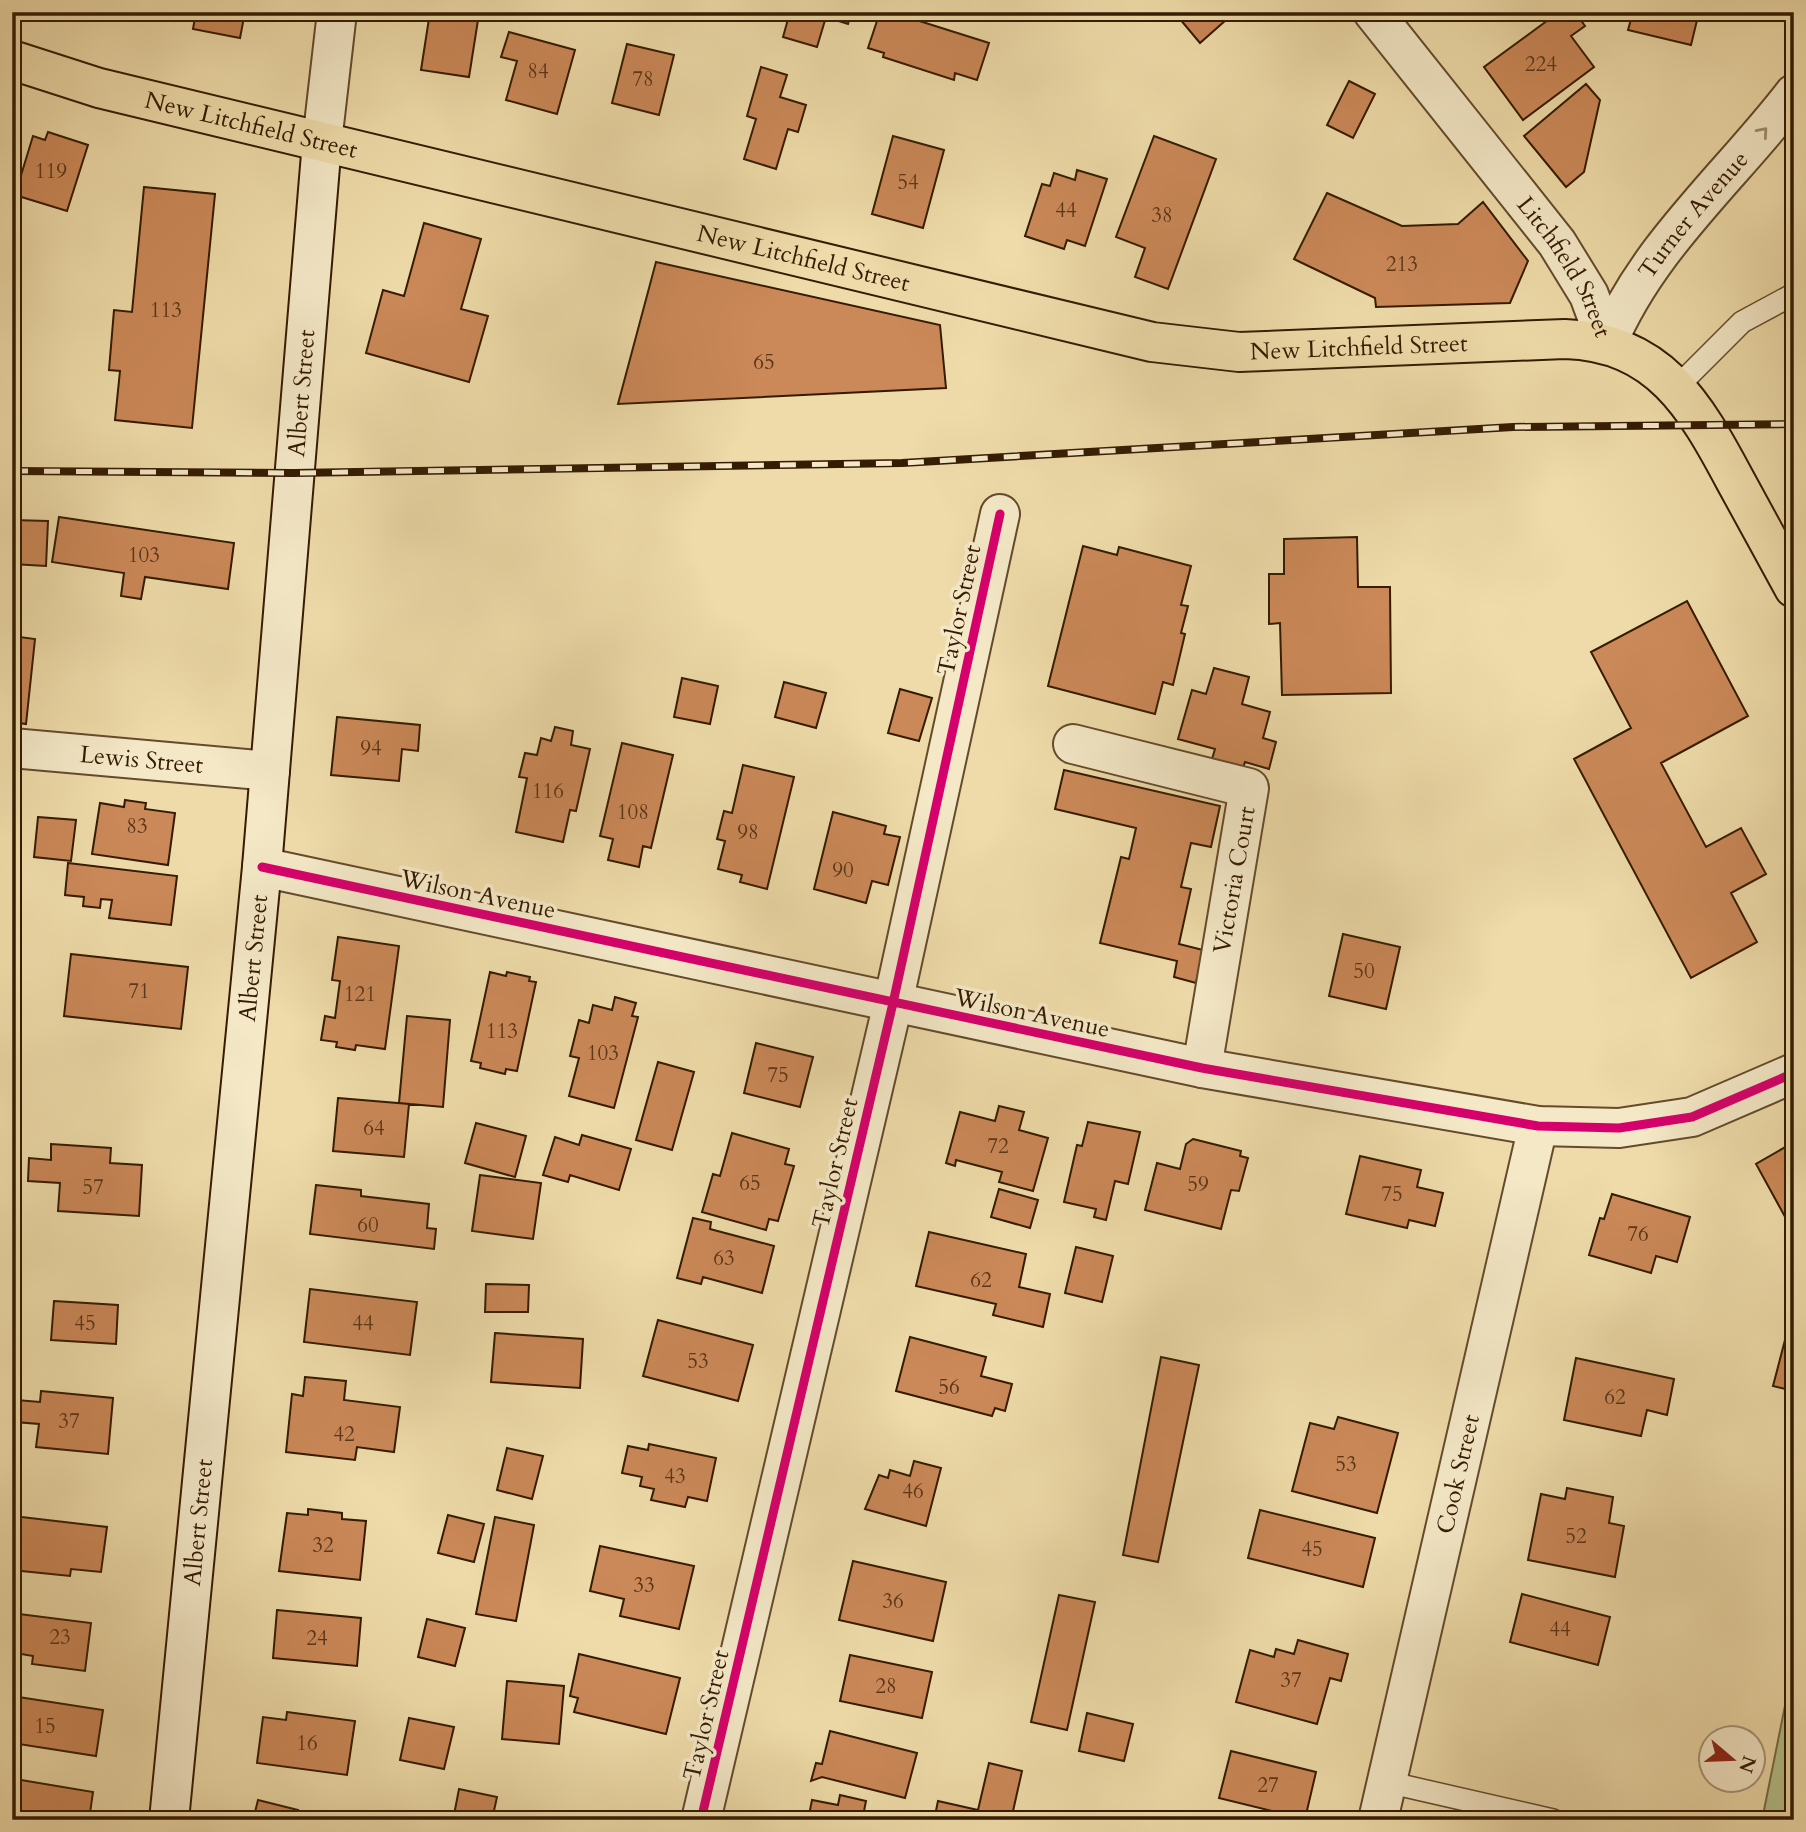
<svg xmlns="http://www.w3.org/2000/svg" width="1806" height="1832" viewBox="0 0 1806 1832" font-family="Cardo,serif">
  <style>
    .green { fill: #b6c18a; stroke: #766e46; stroke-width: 2 }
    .building { fill: #cb8858; stroke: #351b03; stroke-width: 2 }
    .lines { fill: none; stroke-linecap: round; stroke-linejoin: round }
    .service-casing { stroke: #634b2c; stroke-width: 24 }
    .minor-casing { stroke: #634b2c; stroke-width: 42 }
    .tertiary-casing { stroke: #634b2c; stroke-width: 42 }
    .secondary-casing { stroke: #351b03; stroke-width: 42 }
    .trunk-casing { stroke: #351b03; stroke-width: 42 }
    .service { stroke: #f4e8c7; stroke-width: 21 }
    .minor { stroke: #f4e8c7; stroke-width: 38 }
    .tertiary { stroke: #f4e8c7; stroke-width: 38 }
    .secondary { stroke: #f4e8c7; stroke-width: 38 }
    .trunk { stroke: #eedba9; stroke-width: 38 }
    .rail-casing { stroke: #351b03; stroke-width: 8 }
    .rail { stroke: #f4e8c7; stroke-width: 5; stroke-dasharray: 16; stroke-linecap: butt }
    .cycleway-casing { stroke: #f4e8c7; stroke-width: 13 }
    .cycleway { stroke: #d6006c; stroke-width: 9 }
    .oneway { stroke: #9e8c6f }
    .labels { text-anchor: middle; stroke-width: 7; stroke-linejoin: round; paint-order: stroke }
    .number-label { font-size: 21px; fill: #5a3618 }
    .street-label { font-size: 24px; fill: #351b03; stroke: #f4e8c7 }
  </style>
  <rect width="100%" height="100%" fill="#eedba9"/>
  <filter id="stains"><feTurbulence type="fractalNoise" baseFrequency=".00286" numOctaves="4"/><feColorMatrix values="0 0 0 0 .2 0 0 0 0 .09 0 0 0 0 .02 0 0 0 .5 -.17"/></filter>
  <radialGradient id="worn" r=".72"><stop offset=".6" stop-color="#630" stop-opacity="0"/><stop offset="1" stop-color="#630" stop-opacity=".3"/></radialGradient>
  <!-- green -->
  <path class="green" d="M1794,1661V1820H1762Z"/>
  <!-- building -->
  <path class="building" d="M196,12H245L240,38L193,29Z
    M430,12H472L471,19L478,20L469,77L421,70Z
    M790,12H851L848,24L826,17L817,47L783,37Z
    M880,12H891L989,43L977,80L955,73L954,80L883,57L884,53L868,48Z
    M1174,12H1235L1200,43Z
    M1559,12H1575L1585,26L1571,36L1594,67L1523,120L1484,67Z
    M1633,12H1699L1691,45L1628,30Z
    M509,32L575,50L557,114L506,100L517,61L501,57Z
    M627,44L674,55L659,115L612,103Z
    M761,67L787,75L780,97L806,105L798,132L788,129L776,169L744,159L756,119L747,116Z
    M1349,81L1375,94L1353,138L1327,125Z
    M1586,84L1600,100L1584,172L1566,187L1524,136Z
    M48,132L88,145L67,211L15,195L33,136L45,140Z
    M893,136L944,150L923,228L872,214Z
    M1154,136L1216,159L1168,289L1135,277L1145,248L1116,237Z
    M1077,170L1107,179L1085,246L1067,240L1064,249L1025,236L1042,184L1050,186L1054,173L1075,180Z
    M144,187L215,194L192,428L115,420L120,371L109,370L114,310L132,312Z
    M1327,193L1402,226L1458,224L1483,202L1528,261L1510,303L1376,307L1375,298L1298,261L1294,259Z
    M424,223L481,239L461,309L488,316L469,382L366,353L383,290L404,296Z
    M656,262L940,325L946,388L618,404Z
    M59,517L234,543L228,589L145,577L141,599L121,596L124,573L52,562Z
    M12,520L48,521L46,566L12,564Z
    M1357,537L1358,587H1390L1391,693L1282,695L1280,623L1269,624V574H1284V539Z
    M1083,546L1117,555L1119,547L1191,566L1181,605L1188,606L1181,633L1185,634L1173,685L1163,682L1155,714L1048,686Z
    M1687,601L1748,716L1661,763L1706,847L1741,828L1766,874L1731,893L1757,942L1691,978L1574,759L1631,728L1591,652Z
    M12,636L35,639L26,724L12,722Z
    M1214,668L1249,677L1242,704L1270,712L1263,738L1276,742L1269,769L1245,762L1243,768L1212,759L1215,749L1178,739L1192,690L1206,694Z
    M682,678L718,686L710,724L674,717Z
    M784,682L826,693L816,728L775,717Z
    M900,689L932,698L919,741L888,733Z
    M337,717L420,725L418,751L402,749L399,781L331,775Z
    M555,727L573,731L571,745L590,749L576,811L570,810L563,842L516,832L527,778L519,777L525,753L537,755L541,738L551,741Z
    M622,743L673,755L651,848L643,846L639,867L608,860L613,839L600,836Z
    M743,765L794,777L767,889L740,882L742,875L718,869L725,841L717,839L724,811L732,813Z
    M1064,770L1220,806L1211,847L1191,843L1181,887L1191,889L1179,944L1203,950L1196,983L1174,977L1177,961L1100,943L1121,857L1129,859L1136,828L1055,809Z
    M125,800L146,803L145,809L175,813L168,865L92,854L100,803L124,807Z
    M833,812L886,826L884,834L900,837L888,885L872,881L866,903L814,889Z
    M38,817L76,820L71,861L34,857Z
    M68,863L177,876L171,925L109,918L112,900L101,899L100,908L83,906L84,897L65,895Z
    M1343,934L1400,947L1386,1009L1329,996Z
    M338,937L399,946L385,1049L356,1045L355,1050L336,1047L337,1042L321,1040L325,1016L335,1018L340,981L332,980Z
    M71,954L188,967L181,1029L64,1016Z
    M12,956L20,957L16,1005H12Z
    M490,972L506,976L507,972L530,977L529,981L536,982L517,1071L506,1069L505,1074L480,1068L481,1063L471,1061Z
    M615,997L636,1003L632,1016L638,1017L614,1108L569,1096L579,1058L570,1056L579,1020L589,1023L593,1005L612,1010Z
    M407,1016L450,1020L443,1107L399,1103Z
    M756,1043L813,1057L800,1107L744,1093Z
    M658,1062L694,1072L672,1150L636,1140Z
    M338,1098L409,1104L404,1157L333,1151Z
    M999,1106L1024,1112L1019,1130L1048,1138L1033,1191L999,1182L1002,1172L956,1160L955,1166L946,1163L960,1112L995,1121Z
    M1088,1122L1140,1132L1128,1184L1115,1181L1106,1220L1094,1217L1096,1209L1064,1202L1077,1145L1082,1146Z
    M476,1123L526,1136L515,1177L465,1163Z
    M732,1133L789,1149L785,1164L794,1166L778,1221L769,1219L766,1230L702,1212L713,1174L720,1176Z
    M582,1135L631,1149L619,1190L570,1175L568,1182L543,1175L555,1137L579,1145Z
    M1193,1139L1241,1151L1240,1156L1248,1158L1239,1191L1231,1190L1221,1229L1145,1210L1157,1163L1180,1169L1186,1144Z
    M1794,1142V1221L1789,1224L1756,1164Z
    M51,1144L111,1148L110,1163L142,1165L139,1216L58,1211L60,1183L28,1181L29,1158L51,1160Z
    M1360,1156L1421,1170L1417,1187L1443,1193L1435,1226L1409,1220L1407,1228L1346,1214Z
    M480,1175L541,1183L533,1239L472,1231Z
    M316,1185L361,1190V1196L429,1204L427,1228L436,1229L434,1249L310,1234Z
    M999,1189L1038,1200L1030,1228L991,1217Z
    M1612,1194L1690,1217L1677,1262L1656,1256L1651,1273L1589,1255L1600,1218L1604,1219Z
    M693,1218L711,1222L710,1229L774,1246L762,1293L703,1277L701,1284L677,1278Z
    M929,1232L1026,1254L1019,1287L1050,1294L1043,1327L993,1315L996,1304L916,1286Z
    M1076,1247L1113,1256L1102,1302L1065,1293Z
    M486,1284L529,1285L528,1312H485Z
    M310,1289L417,1302L410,1355L304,1342Z
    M54,1301L118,1305L116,1344L51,1340Z
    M658,1320L753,1345L738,1401L643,1376Z
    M495,1333L583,1339L580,1388L491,1382Z
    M910,1337L986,1357L981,1376L1012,1384L1005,1411L995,1408L992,1416L896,1391Z
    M1785,1340L1794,1342V1391L1773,1386Z
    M1161,1357L1199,1365L1158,1562L1123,1555Z
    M1576,1358L1674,1379L1667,1415L1647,1410L1641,1436L1564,1420Z
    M305,1377L346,1381L344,1400L400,1407L394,1452L357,1447L355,1460L286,1452L292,1394L303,1396Z
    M41,1391L113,1398L108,1454L36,1447L39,1424L15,1422L17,1400L40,1402Z
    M1338,1417L1398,1433L1377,1513L1292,1491L1310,1423L1334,1429Z
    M649,1444L716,1458L707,1501L688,1497L685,1507L651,1500L654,1489L640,1486L642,1477L622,1473L628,1446L648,1450Z
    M507,1448L543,1456L532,1499L497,1490Z
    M914,1461L941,1468L926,1526L865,1509L879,1475L888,1478L890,1470L910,1476Z
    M1567,1488L1613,1497L1609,1523L1624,1526L1615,1577L1528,1560L1541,1494L1565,1499Z
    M308,1509L342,1513V1519L366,1521L360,1580L279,1571L287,1513L308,1515Z
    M1260,1510L1375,1538L1363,1587L1248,1558Z
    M448,1515L484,1524L474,1562L438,1553Z
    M13,1516L107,1527L101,1572L71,1569L70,1576L12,1570Z
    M495,1517L534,1525L516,1621L476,1614Z
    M600,1546L694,1566L679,1629L620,1616L624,1599L590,1591Z
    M853,1561L946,1582L933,1641L839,1620Z
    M1522,1594L1610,1617L1598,1665L1510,1642Z
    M1059,1595L1095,1602L1067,1730L1031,1722Z
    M277,1610L361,1618L357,1666L273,1658Z
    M19,1614L91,1623L85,1671L32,1664L33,1656L15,1653Z
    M427,1619L465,1628L455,1666L418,1657Z
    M1298,1640L1348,1654L1341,1681L1330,1678L1317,1724L1236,1702L1250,1650L1274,1657L1276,1649L1294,1654Z
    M579,1654L680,1678L666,1734L574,1712L578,1698L570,1696Z
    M850,1655L932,1672L922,1718L840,1701Z
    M507,1681L564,1686L559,1744L502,1739Z
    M12,1696L103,1710L96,1756L12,1743Z
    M287,1712L355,1721L347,1775L257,1763L263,1717L286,1720Z
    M1087,1713L1133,1724L1124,1761L1079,1751Z
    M409,1718L454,1727L444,1769L400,1760Z
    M830,1731L917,1753L905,1798L822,1777L811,1781L816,1763L822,1764Z
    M1231,1751L1316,1772L1305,1819L1219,1798Z
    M989,1763L1022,1771L1011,1820H934L938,1801L978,1810Z
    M15,1779L93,1792L89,1820H12Z
    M459,1789L497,1797L492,1820H453Z
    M840,1795L866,1801L864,1811L902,1820H808L812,1800L838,1805Z
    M258,1800L298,1810L295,1820H253Z"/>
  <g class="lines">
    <!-- service casing -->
    <g class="service-casing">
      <path id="service" d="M1677,387L1742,322L1794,294
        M1387,1782L1553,1820"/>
    </g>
    <!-- minor casing -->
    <g class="minor-casing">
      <g id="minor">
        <path id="s1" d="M1607,344C1647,247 1731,176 1794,94"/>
        <path d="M1073,744L1249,788L1202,1068"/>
        <path id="s2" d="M12,748L270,771"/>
        <path d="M262,867L1202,1068L1538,1126L1619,1128L1692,1117L1794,1073"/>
        <path d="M701,1820L893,1003L1000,514"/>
        <path id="s3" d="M1378,1820L1538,1126"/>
      </g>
    </g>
    <!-- tertiary casing -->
    <g class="tertiary-casing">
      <g id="tertiary">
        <path id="s4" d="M1373,12L1557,243L1589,295L1607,344"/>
        <path d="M322,142L337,12"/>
      </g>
    </g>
    <!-- secondary casing -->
    <g class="secondary-casing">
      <g id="secondary">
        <path id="s5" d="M169,1820L262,867L322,142"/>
      </g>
    </g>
    <!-- trunk casing -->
    <g class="trunk-casing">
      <g id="trunk">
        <path id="s6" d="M12,60L99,88L1152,342L1239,352L1565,339C1659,342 1695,405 1735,480C1755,516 1774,552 1794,588"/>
      </g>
    </g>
    <!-- service -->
    <use href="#service" class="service"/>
    <!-- minor -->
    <use href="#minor" class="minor"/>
    <!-- tertiary -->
    <use href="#tertiary" class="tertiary"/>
    <!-- secondary -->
    <use href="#secondary" class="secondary"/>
    <!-- trunk -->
    <use href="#trunk" class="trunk"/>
    <!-- rail casing -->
    <g class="rail-casing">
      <path id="rail" d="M12,471L294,473L902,463L1513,427L1794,424"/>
    </g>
    <!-- rail -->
    <use href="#rail" class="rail"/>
    <!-- cycleway casing -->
    <g class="cycleway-casing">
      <path id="cycleway" d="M262,867L1202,1068L1538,1126L1619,1128L1692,1117L1794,1073
        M701,1820L893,1003L1000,514"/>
    </g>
    <!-- cycleway -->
    <use href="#cycleway" class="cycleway"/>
  </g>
  <!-- one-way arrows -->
  <defs><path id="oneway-chevron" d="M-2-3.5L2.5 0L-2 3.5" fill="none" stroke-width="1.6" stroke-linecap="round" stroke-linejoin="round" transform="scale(1.75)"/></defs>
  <use class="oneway" href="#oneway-chevron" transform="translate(1763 132) rotate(-49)"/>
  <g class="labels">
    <!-- number labels -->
    <g class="number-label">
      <text x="1541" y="71">224</text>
      <text x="538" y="78">84</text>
      <text x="643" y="86">78</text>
      <text x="51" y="178">119</text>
      <text x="908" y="189">54</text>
      <text x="1066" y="217">44</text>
      <text x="1162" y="222">38</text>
      <text x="1402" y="271">213</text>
      <text x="166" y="317">113</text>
      <text x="764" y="369">65</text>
      <text x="144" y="562">103</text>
      <text x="371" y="755">94</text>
      <text x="548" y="798">116</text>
      <text x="633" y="819">108</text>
      <text x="137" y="833">83</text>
      <text x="748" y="839">98</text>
      <text x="843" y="877">90</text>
      <text x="1364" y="978">50</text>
      <text x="139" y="998">71</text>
      <text x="360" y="1001">121</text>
      <text x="502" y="1038">113</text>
      <text x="603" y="1060">103</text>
      <text x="778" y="1082">75</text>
      <text x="374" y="1135">64</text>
      <text x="998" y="1153">72</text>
      <text x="750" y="1190">65</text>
      <text x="1198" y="1191">59</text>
      <text x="93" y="1194">57</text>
      <text x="1392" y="1201">75</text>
      <text x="368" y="1232">60</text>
      <text x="1638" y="1241">76</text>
      <text x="724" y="1265">63</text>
      <text x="981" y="1287">62</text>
      <text x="85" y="1330">45</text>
      <text x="363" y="1330">44</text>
      <text x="698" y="1368">53</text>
      <text x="949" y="1394">56</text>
      <text x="1615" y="1404">62</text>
      <text x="69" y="1428">37</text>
      <text x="344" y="1441">42</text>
      <text x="1346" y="1471">53</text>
      <text x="675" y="1483">43</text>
      <text x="913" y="1498">46</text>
      <text x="1576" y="1543">52</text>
      <text x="323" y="1552">32</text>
      <text x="1312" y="1556">45</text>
      <text x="644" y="1592">33</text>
      <text x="893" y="1608">36</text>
      <text x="1560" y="1636">44</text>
      <text x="60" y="1644">23</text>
      <text x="317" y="1645">24</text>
      <text x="1291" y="1687">37</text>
      <text x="886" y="1693">28</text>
      <text x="45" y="1733">15</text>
      <text x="307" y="1750">16</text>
      <text x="1268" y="1792">27</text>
    </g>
    <!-- street labels -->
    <g class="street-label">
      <text dy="8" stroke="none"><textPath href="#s6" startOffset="248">New Litchfield Street</textPath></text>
      <text dy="8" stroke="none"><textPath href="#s1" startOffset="156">Turner Avenue</textPath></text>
      <text dy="8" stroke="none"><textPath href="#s6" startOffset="816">New Litchfield Street</textPath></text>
      <text dy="8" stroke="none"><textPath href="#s4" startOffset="320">Litchfield Street</textPath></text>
      <text dy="8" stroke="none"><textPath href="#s6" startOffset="1382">New Litchfield Street</textPath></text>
      <text dy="8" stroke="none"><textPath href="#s5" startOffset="1433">Albert Street</textPath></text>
      <text transform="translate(959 610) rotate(-78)" y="8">Taylor Street</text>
      <text dy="8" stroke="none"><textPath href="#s2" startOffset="130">Lewis Street</textPath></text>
      <text transform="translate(1234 880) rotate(-80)" y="8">Victoria Court</text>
      <text transform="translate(478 894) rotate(12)" y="8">Wilson Avenue</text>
      <text dy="8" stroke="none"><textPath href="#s5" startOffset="866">Albert Street</textPath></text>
      <text transform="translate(1032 1013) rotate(12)" y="8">Wilson Avenue</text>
      <text transform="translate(835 1163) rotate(-77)" y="8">Taylor Street</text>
      <text dy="8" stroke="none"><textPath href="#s3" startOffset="355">Cook Street</textPath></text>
      <text dy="8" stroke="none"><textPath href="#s5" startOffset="299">Albert Street</textPath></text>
      <text transform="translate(706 1715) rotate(-77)" y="8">Taylor Street</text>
    </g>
  </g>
  <!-- margin -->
  <rect width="1806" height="1832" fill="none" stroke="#eedba9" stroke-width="42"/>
  <rect x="14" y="14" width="1778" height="1804" fill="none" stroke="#351b03" stroke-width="3.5"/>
  <rect x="21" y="21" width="1764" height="1790" fill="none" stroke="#351b03" stroke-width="2"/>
  <!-- north arrow -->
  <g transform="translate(1732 1759) rotate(109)"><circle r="33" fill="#f4e8c7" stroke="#a89679" stroke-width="2"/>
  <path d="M0-5L12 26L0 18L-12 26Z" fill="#8f2418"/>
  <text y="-10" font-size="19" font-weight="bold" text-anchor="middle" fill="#351b03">N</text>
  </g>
  <rect width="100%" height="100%" filter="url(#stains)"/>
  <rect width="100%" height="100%" fill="url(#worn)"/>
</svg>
